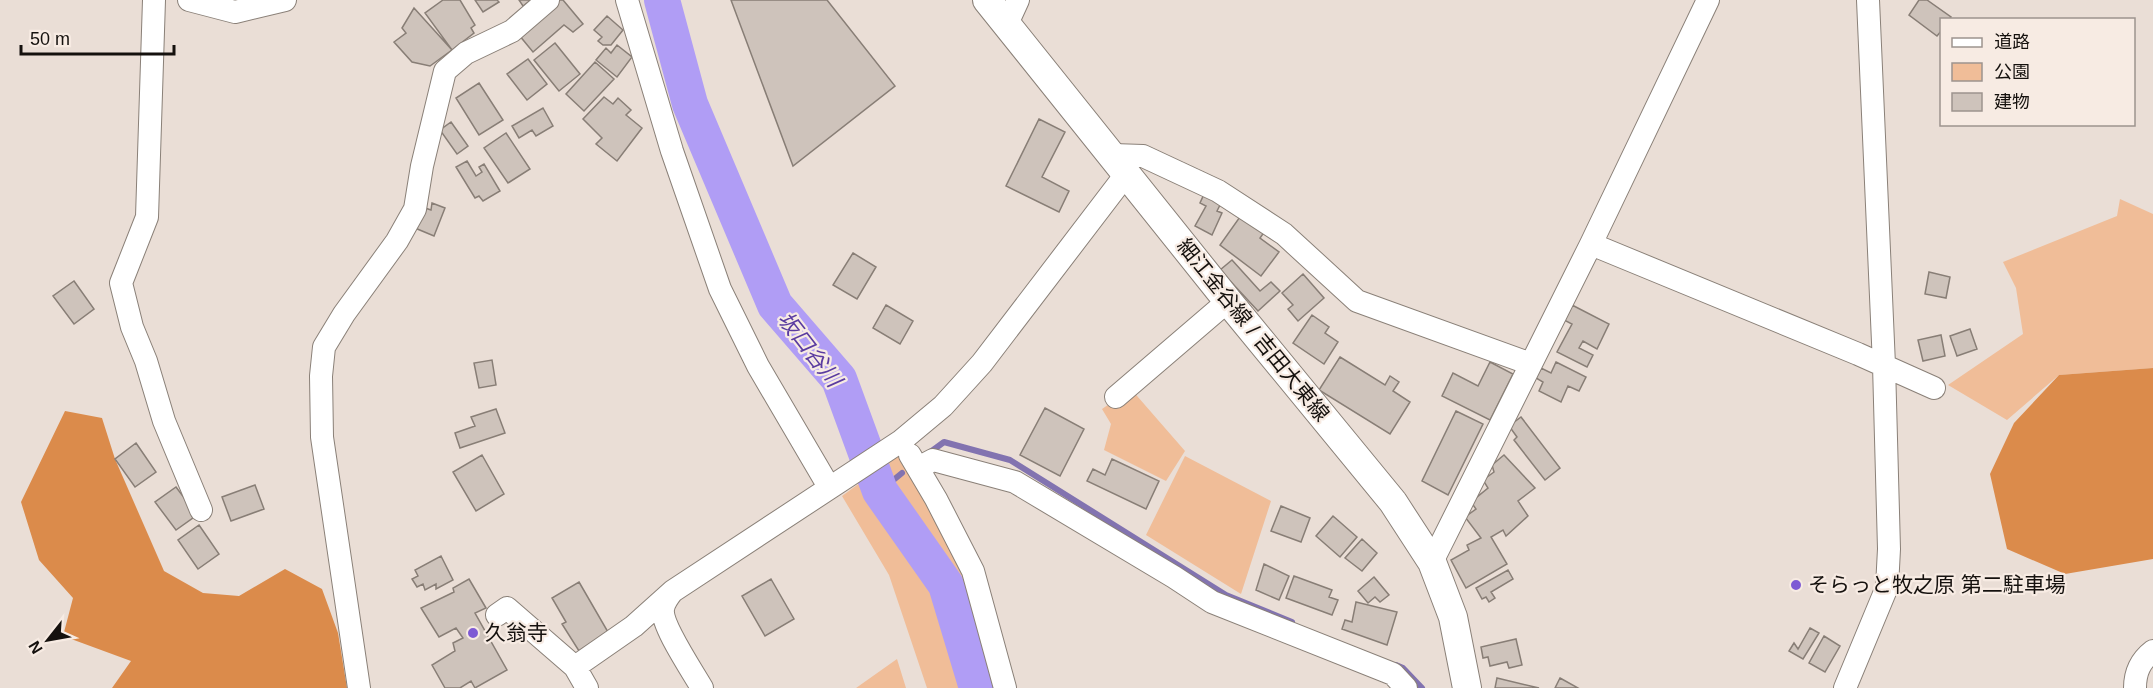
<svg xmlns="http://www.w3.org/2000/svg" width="2153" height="688" viewBox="0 0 2153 688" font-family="Helvetica,'Noto Sans JP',sans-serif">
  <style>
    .green { fill: #f0bd98 }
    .forest { fill: #db8b4b }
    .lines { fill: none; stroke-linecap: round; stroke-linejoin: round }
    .stream { stroke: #8273b0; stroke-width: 6 }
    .river { stroke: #b09df5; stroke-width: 36 }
    .building { fill: #cec3bb; stroke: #887e76; stroke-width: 1.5 }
    .minor-casing { stroke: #8a8078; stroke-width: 24 }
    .major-casing { stroke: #8a8078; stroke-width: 30 }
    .minor { stroke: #fff; stroke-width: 22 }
    .major { stroke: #fff; stroke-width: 28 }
    .poi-dot { fill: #7e5ad4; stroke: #f7ebe3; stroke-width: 2 }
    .labels { text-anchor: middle; stroke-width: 4.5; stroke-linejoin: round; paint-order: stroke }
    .street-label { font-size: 21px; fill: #15110e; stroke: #f7ebe3 }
    .poi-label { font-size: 21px; fill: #15110e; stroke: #f7ebe3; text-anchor: start }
    .water-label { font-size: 22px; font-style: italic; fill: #5a3ba0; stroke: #f7ebe3 }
  </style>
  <rect width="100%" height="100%" fill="#eaded6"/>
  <!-- green -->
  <path class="green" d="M2120,199L2153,214V368L2059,375L2007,420L1948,385L2023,334L2016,288L2003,262L2117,216Z
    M1131,389L1185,451L1166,481L1104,450L1111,424L1102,409Z
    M905,450L970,586L1007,688H927L889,575L842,496Z
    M1185,456L1271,501L1241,594L1146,535Z
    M897,659L906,688H856Z"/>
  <!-- forest -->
  <path class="forest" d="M2153,368V559L2065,574L2007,549L1990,474L2014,423L2059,375Z
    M65,411L102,418L115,459L164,571L203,593L239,596L285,569L322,589L338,633L347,688H112L131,661L63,636L73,598L39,560L21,502Z"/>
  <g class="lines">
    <!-- stream -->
    <path class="stream" d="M929,453L944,442L1010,460L1226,595L1292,622
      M880,491L902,473
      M1396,665L1403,668L1422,688"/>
    <!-- river -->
    <path class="river" d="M662,0L690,104L775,305L839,379L880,491L946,585L977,688"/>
  </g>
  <!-- building -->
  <path class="building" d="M443,0H460L475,25L471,28L474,33L452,50L425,13Z
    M475,0H497L499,2L483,12Z
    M519,0H531L523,6Z
    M560,0H563L583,24L573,32L564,25L533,52L519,35Z
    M731,0H827L895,86L793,166Z
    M1919,0H1927L1951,17L1949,20H1942V30L1937,36L1909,15Z
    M414,8L452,50L430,66L412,62L394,42L406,33L402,28Z
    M607,16L623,30L611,45H603L598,41L602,37L594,30Z
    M555,43L580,74L559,91L534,60Z
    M617,45L632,57L617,77L596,60L606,48L611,53Z
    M528,59L547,84L527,100L507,74Z
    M595,62L614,79L584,111L566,94Z
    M479,83L503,120L479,135L456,98Z
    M604,97L613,104L618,98L631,110L626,115L642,128L617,161L596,144L602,138L583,119Z
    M543,108L553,126L536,136L532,130L519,138L512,126Z
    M1039,119L1065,132L1042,177L1069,191L1059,212L1006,186Z
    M451,122L468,146L457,154L440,130Z
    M506,133L530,169L508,183L484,148Z
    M467,161L476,176L482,172L479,167L484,164L500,191L483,201L479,196L475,198L456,167Z
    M1205,192L1222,201L1217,211L1222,213L1212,235L1195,226L1206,206L1200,203Z
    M432,203L445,208L434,236L415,228L425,208L431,210Z
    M1242,214L1265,231L1260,238L1279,252L1261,276L1220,245Z
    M853,253L876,267L857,299L833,285Z
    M1232,260L1260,291L1271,282L1280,291L1258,311L1220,270Z
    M1929,272L1950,277L1946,298L1925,294Z
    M1303,274L1324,298L1298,321L1288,309L1293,305L1282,293Z
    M74,281L94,309L74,324L53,296Z
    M886,305L913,321L900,344L873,328Z
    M1572,305L1609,324L1597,349L1583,341L1579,348L1593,355L1587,367L1557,352L1572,324L1564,320Z
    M1312,315L1329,327L1325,333L1338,342L1324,364L1293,343Z
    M1970,329L1977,349L1957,356L1950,336Z
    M1941,335L1945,356L1923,361L1918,340Z
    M1340,357L1385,385L1390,376L1399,382L1393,391L1410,402L1390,434L1319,390Z
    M492,360L496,385L479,388L474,363Z
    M1490,362L1513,374L1490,420L1442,396L1453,373L1478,386Z
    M1556,362L1586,377L1579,391L1568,386L1561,402L1539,391L1543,382L1536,378L1541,368L1551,373Z
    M1045,408L1084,429L1060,476L1020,455Z
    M496,409L505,433L460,448L455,433L475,426L471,417Z
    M1456,411L1483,424L1448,495L1422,481Z
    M1521,417L1560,468L1545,480L1514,440L1517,437L1509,426Z
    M136,443L156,472L135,487L115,459Z
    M482,455L504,494L476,511L453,472Z
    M1504,455L1535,488L1518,501L1528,516L1506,536L1503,530L1491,537L1507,564L1466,588L1451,560L1469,550L1467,545L1481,538L1465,517L1476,509L1471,502L1488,488L1483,480L1494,472L1492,465Z
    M1112,459L1159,481L1146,509L1087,481L1093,469L1105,475Z
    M255,485L264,509L231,521L222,497Z
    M176,487L197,515L176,530L155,502Z
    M1281,506L1310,518L1301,542L1271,531Z
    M1333,516L1357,537L1340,557L1316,536Z
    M199,525L219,554L198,569L178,540Z
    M1362,539L1377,553L1362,571L1345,558Z
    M441,556L453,580L436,589V584L425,590L423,584L417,587L412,579L418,576L415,570Z
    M1264,564L1289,576L1279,600L1256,590Z
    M1508,570L1513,579L1491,592L1495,598L1489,602L1486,597L1482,599L1476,588Z
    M1294,576L1332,590L1329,597L1338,600L1332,615L1286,598Z
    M1374,577L1389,595L1380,602L1375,597L1368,603L1358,591Z
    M469,579L486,608L475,613L507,670L475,688L471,681L460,688H445L432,665L455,651L453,643L463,638L456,628L439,637L421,608L454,592L453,588Z
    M771,579L794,619L765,636L742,596Z
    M579,582L608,632L579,651L562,624L566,622L552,598Z
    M1356,602L1397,612L1387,645L1342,629L1345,620L1352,622Z
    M1810,628L1819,633L1803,659L1789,651L1794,643L1798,649Z
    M1824,636L1840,646L1825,672L1809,663Z
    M1516,639L1522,665L1509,668L1507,662L1490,666L1488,657L1483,658L1481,647Z
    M1497,678L1539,688H1495Z
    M1560,678L1578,688H1555Z"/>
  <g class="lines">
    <!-- minor casing -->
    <g class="minor-casing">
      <path id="minor" d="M154,0L147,217L121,283L132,327L146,361L164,421L201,510
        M189,0L235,12L285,0
        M627,0L672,151L720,289L758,366L829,487
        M1007,24L1018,0
        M1113,155L1143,156L1218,191L1284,234L1357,301L1531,364
        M1591,244L1858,354L1934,388
        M1116,397L1228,301
        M910,455L936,499L973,571L1005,688
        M918,468L933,460L1015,482L1174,577L1212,602L1393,674L1406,688
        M1432,562L1591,244L1708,0
        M672,592C668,597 664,602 663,609C661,625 693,672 702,688
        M497,615L507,608L575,667
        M359,688L322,437L321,376L324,347L344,314L397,241L415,209L422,166L445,71L466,53L512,31L548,0
        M587,688L575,667L634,626L673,591L901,441L943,406L982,363L1127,173
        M1845,688L1887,587L1889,549L1884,365L1868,0
        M2135,688C2135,672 2140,661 2153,651"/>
    </g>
    <!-- major casing -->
    <g class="major-casing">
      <path id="major" d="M987,0L1228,301L1393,502L1432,562L1453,617L1467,688"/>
    </g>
    <!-- minor -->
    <use href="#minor" class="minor"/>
    <!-- major -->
    <use href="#major" class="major"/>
  </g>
  <!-- markers -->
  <g class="poi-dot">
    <circle cx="1796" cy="585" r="6"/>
    <circle cx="473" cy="633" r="6"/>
  </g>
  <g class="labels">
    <!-- street labels -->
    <g class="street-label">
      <text transform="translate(1253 330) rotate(51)" y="7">細江金谷線 / 吉田大東線</text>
    </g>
    <!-- poi labels -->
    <g class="poi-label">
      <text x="1808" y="592">そらっと牧之原 第二駐車場</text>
      <text x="485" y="640">久翁寺</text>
    </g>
    <!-- water labels -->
    <g class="water-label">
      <text transform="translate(810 349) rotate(52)" y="8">坂口谷川</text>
    </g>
  </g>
  <!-- legend -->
  <rect x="1940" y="18" width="195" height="108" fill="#f7ebe3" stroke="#9d948e" stroke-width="1.5"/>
  <rect x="1952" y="38" width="30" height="9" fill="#ffffff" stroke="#9d948e" stroke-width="1.5"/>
  <text x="1994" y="48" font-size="18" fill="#15110e">道路</text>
  <rect x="1952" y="63" width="30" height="18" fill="#f0bd98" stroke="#9d948e" stroke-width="1.5"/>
  <text x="1994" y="78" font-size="18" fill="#15110e">公園</text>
  <rect x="1952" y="93" width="30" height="18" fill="#cec3bb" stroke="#9d948e" stroke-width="1.5"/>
  <text x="1994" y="108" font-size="18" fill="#15110e">建物</text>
  <!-- north arrow -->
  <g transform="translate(48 640) rotate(239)" stroke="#f7ebe3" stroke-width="4.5" paint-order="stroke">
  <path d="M0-4.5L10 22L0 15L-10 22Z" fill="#15110e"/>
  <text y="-9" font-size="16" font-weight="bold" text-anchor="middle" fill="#15110e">N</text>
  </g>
  <!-- scale -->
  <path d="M21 45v9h153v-9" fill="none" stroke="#15110e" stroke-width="3"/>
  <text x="30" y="45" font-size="18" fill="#15110e" stroke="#f7ebe3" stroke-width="4.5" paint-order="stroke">50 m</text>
</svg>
